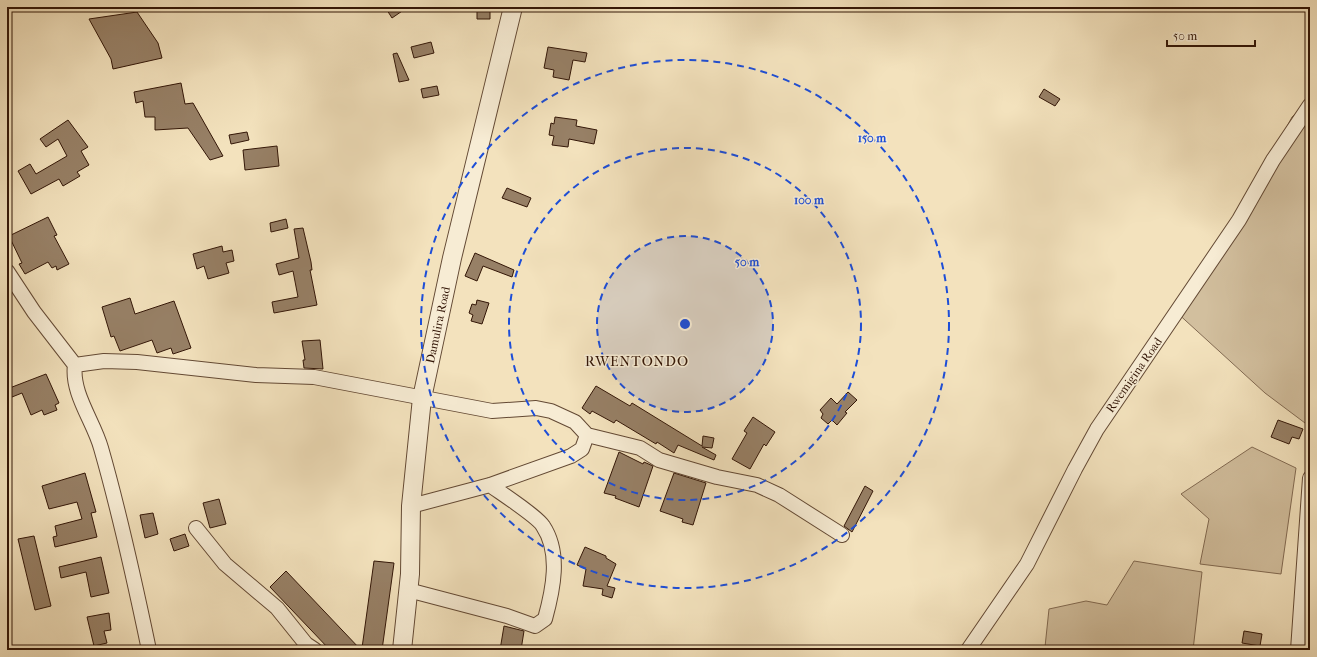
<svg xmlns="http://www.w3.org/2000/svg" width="1317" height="657" viewBox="0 0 1317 657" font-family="'IM FELL French Canon',serif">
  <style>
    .green { fill: #d2bf9e; stroke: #826a52 }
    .building { fill: #978066; stroke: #331607 }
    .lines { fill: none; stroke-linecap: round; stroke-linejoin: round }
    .minor-casing { stroke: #634934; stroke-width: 16 }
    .tertiary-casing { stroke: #634934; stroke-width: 20 }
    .minor { stroke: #f7ecd4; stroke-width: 14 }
    .tertiary { stroke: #f7ecd4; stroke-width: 18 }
    .ring { fill: none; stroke: #1d4ed8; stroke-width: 2; stroke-dasharray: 7 5 }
    .labels { text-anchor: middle; stroke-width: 3; stroke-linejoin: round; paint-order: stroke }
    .street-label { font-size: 12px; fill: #331607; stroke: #f7ecd4 }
    .quarter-label { font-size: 14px; letter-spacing: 1px; fill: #331607; stroke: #f7ecd4 }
    .centre { fill: #1d4ed8; stroke: #f7ecd4; stroke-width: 2 }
    .ring-label { font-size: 12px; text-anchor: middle; font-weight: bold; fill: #1d4ed8; stroke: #f7ecd4; stroke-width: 3; stroke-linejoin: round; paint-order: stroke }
  </style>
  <rect width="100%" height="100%" fill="#f3e2bd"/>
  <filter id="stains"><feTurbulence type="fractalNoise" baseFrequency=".005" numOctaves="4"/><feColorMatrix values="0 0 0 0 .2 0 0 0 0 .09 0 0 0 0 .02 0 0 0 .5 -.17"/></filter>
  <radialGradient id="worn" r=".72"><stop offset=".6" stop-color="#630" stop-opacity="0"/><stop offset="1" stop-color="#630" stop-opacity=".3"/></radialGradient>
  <!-- green -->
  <path class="green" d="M1310,99V425L1309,426L1265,393L1174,310L1259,181L1292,117Z
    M1252,447L1296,468L1281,574L1200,564L1209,519L1181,494Z
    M1134,561L1202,572L1193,650H1042L1045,647L1049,609L1086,601L1107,605Z"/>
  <!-- building -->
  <path class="building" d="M385,7H408L392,18Z
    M477,7H490V19H477Z
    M137,12L158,43L162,58L113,69L111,59L89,19Z
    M431,42L434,53L414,58L411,47Z
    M548,47L587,53L585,62L573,60L569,80L553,77L554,70L544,68Z
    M397,53L409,80L399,82L393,54Z
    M181,83L185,104L193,103L223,156L210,160L188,128L155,130V117H145L143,101L136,103L134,92Z
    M437,86L439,95L423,98L421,89Z
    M1044,89L1060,99L1055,106L1039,97Z
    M555,117L577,120L576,126L597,130L594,144L569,139L568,147L552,145L554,136L549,135L551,123L554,124Z
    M68,120L88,147L81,151L89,165L77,172L80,176L63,186L59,179L31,194L18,171L30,164L36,174L67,156L58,139L46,147L40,139Z
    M247,132L249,140L231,144L229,135Z
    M277,146L279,166L245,170L243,150Z
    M507,188L531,198L527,207L502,198Z
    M48,217L57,235L54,236L69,264L57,270L56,266L52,268L48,262L25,274L19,264L22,263L9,236Z
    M286,219L288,228L271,232L270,223Z
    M303,228L311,262L312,270H310L317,305L274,313L272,302L298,297L293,271L279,275L276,264L299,258L294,229Z
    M222,246L223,252L232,250L234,261L226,263L229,273L208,279L204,266L197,269L193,254Z
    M475,253L514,270L512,277L483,266L477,281L465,276Z
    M130,298L135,314L174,301L191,348L173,354L171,348L157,353L152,340L120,351L114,336L111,337L102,307Z
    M477,300L489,303L482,324L471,321L473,315L469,313L472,304L476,305Z
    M320,340L323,369L304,368L303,360H305L302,341Z
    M46,374L59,403L55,405L57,410L44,415L42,410L31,415L22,393L7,399V389Z
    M596,386L630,406L632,403L702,446L703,436L714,438L712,448L702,447L716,455L714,460L678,445L674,453L657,442L656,444L616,420L614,423L592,411L590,414L582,408Z
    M848,392L857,400L845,412L847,413L837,425L832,420L828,424L821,418L823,414L820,410L831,398L837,404Z
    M753,417L775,432L766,446L764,444L750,469L732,459L747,433L744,431Z
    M1278,420L1303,429L1299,439L1292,437L1289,444L1271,437Z
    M619,452L643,464L644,462L653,466L639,507L615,498L616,496L604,493Z
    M85,473L96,512L91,513L97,537L55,547L53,537L57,536L55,526L82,519L77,502L49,509L42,486Z
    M674,473L706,483L693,525L682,522L683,519L660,511Z
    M865,486L873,491L852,532L844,526Z
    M219,499L226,524L210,528L203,503Z
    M153,513L158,534L145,538L140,515Z
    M185,534L189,546L174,551L170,539Z
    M34,536L51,606L35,610L18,539Z
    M585,547L606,556V558L616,564L607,586L615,588L612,598L602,595L603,589L583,586L586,569L577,565Z
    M101,557L109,593L91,597L86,572L61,578L59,567Z
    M374,561L394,563L382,650L362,648Z
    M286,571L361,650H330L270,587Z
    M109,613L111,630L104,631L107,643L94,646L87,617Z
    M504,626L524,631L521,650H500Z
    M1244,631L1262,634L1260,646L1242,643Z"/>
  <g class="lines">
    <!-- minor casing -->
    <g class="minor-casing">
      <path id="minor" d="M7,271L34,312L75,365
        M411,506L490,485L571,456L582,449L587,435
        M196,528L225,564L277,608L306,644L315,650
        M408,590L507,616L535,626L545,619C553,590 561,553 543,526C538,517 501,493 490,485
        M149,650C135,583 120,514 101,448C94,422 71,393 75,365L104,361L137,362L256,375L314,377L492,411L536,408L551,411L575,422L587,435L640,448L659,460L717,477L757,485L779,495L842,535
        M968,650L1027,564L1075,469L1097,429L1239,220L1273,160L1310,105
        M1298,650L1310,478"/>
    </g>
    <!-- tertiary casing -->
    <g class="tertiary-casing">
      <path id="tertiary" d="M402,650L410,574L411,506L422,398L452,258L513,7"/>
    </g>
    <!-- minor -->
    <use href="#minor" class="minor"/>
    <!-- tertiary -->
    <use href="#tertiary" class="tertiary"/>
  </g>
  <!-- distance rings -->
  <circle cx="685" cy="324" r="88" fill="#1d4ed8" fill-opacity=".12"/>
  <g class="ring">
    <circle cx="685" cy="324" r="88"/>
    <circle cx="685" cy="324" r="176"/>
    <circle cx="685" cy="324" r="264"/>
  </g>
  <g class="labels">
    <!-- street labels -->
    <g class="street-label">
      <text transform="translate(438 325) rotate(-78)" y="4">Damulira Road</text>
      <text transform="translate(1134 375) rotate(-55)" y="4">Rwemigina Road</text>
    </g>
    <!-- quarter labels -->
    <g class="quarter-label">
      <text x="637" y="366">RWENTONDO</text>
    </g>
  </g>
  <circle cx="685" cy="324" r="6" class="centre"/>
  <g class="ring-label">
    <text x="872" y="142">150 m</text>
    <text x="809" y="204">100 m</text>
    <text x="747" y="266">50 m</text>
  </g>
  <!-- margin -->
  <rect width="1317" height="657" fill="none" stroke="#f3e2bd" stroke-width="24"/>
  <rect x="8" y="8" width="1301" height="641" fill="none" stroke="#331607" stroke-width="2"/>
  <rect x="12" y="12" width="1293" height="633" fill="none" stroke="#331607"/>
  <!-- scale -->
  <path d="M1167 40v6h88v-6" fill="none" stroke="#331607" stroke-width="2"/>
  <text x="1173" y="40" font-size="12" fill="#331607" stroke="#f7ecd4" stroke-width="3" paint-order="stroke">50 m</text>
  <rect width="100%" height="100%" filter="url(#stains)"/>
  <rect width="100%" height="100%" fill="url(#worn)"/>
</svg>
